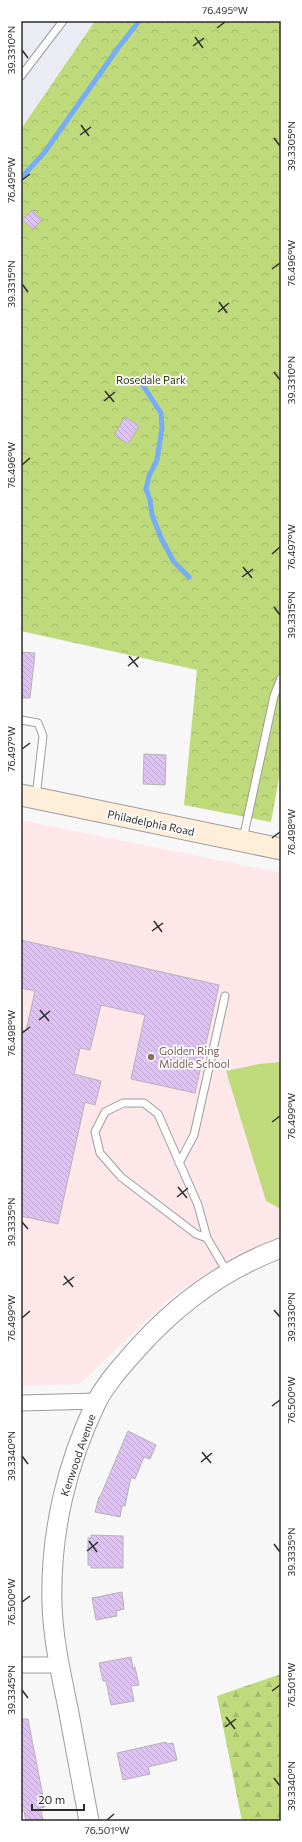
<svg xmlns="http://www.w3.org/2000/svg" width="302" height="1842" viewBox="0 0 302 1842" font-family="Commissioner,sans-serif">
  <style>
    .built { fill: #ebebf4 }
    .education { fill: #fde7e8 }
    .green { fill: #beda7b }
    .forest { fill: url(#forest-firs) }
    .park { fill: url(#park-crowns) }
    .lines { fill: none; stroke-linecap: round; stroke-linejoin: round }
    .stream { stroke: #76acf8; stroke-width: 5 }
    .building { fill: url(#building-back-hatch); stroke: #b3b3b4 }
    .service-casing { stroke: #9d9d9e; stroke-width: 9 }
    .minor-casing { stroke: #9d9d9e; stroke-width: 17 }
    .tertiary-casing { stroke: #9d9d9e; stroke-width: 21 }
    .secondary-casing { stroke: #9d9d9e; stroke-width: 23 }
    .service { stroke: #fff; stroke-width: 7 }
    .minor { stroke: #fff; stroke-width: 15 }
    .tertiary { stroke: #fff; stroke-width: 19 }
    .secondary { stroke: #ffeed9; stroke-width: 21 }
    .ticks { fill: none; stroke: #2d2d2e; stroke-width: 1.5 }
    .education-dot { fill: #8d6e63; stroke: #fff; stroke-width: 1.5 }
    .labels { text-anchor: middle; stroke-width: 3.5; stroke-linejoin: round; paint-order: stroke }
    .park-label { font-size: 11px; fill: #303b13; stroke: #fff }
    .street-label { font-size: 11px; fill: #2d2d2e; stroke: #fff }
    .education-label { font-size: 11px; fill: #785e54; stroke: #fff; text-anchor: start }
    .neatline { fill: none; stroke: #2d2d2e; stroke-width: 1.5 }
    .ticks-label { font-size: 10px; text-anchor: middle; fill: #2d2d2e }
  </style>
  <defs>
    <pattern id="forest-firs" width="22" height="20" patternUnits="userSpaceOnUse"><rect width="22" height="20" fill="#beda7b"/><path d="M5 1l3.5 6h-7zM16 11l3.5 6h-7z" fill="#a4bb6b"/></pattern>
    <pattern id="park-crowns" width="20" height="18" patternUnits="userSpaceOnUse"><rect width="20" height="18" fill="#beda7b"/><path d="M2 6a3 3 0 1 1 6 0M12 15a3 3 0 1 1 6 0" fill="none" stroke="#a4bb6b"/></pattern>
    <pattern id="building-back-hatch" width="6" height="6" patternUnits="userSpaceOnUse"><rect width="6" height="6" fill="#dfc2f4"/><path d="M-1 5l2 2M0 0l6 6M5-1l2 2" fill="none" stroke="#c0a7d2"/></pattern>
  </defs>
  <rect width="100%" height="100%" fill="#f7f7f8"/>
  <!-- built -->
  <path class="built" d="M21,21H95L21,129Z"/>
  <!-- education -->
  <path class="education" d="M21,820L281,873V1241L234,1256L171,1297L80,1384L21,1386Z"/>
  <!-- green -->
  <path class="green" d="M281,1062V1209L266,1201L226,1071L259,1064Z"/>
  <!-- forest -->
  <path class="forest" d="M281,1674V1821H242L217,1696Z"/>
  <!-- park -->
  <path class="park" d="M95,21H281V767L271,822L184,805L197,670L21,631V129Z"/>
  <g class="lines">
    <!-- stream -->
    <path class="stream" d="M21,178L44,153L118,48L139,21
      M140,381L161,413L162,428L157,460L149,476L146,489L150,500L152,515L162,540L174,562L189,577"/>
  </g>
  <!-- building -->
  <path class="building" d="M32,210L42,220L33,229L22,220Z
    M125,417L139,426L128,444L114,435Z
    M21,652L35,653L30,698H21Z
    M144,754L166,755L165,785L143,784Z
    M21,940L219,985L195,1093L131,1079L145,1015L101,1005L90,1050L80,1048L74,1074L101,1081L95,1105L85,1102L58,1224L21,1216V1030L26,1031L35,991L21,988Z
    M128,1431L156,1445L150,1459L144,1457L135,1479L131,1477L125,1506H122L120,1517L95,1512L99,1497H100Z
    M91,1535L123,1536V1568H91V1565H88V1538H91Z
    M122,1592L124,1609L116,1611L117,1616L96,1620L92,1598Z
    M131,1657L133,1668L135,1667L139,1685L131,1686L134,1701L111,1705L106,1681H103L99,1663Z
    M21,1719H28L45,1807L40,1808L43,1819L35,1821H26L24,1811L21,1810Z
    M166,1742L167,1744L173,1743L177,1760L148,1767L150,1774L123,1780L117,1753Z"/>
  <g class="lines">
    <!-- service casing -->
    <g class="service-casing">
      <path id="service" d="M21,76L63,21
        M21,720L38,723L43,736L36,797
        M243,839L274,696L281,678
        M179,1163L194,1135L225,996
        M207,1238L196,1234L121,1177L100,1153L95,1132L105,1112L123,1103H144L158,1114L198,1205L207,1238L227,1272"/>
    </g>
    <!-- minor casing -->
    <g class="minor-casing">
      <path id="minor" d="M21,1403L98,1401
        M21,1665H59"/>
    </g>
    <!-- tertiary casing -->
    <g class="tertiary-casing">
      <path id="tertiary" d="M89,1821C82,1783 75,1746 68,1708C61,1674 53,1639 52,1604C50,1535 66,1464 97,1401C107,1382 122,1366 136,1350C176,1305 224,1269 281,1248"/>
    </g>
    <!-- secondary casing -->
    <g class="secondary-casing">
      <path id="secondary" d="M21,795L281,849"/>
    </g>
    <!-- service -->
    <use href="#service" class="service"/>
    <!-- minor -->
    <use href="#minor" class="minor"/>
    <!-- tertiary -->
    <use href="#tertiary" class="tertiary"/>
    <!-- secondary -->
    <use href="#secondary" class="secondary"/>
  </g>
  <!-- ticks -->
  <path class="ticks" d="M217,28L225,22M195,37L203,48M193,46L204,38M22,50L28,58M81,125L89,136M80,135L91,127M274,138L280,146M22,180L30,174M272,269L280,263M22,284L28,292M219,302L227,313M218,312L229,303M274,372L280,380M105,391L114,402M104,401L115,392M22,465L30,458M272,554L280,547M243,567L252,578M242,577L253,569M274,607L280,615M129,656L138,667M128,666L139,657M22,749L30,743M272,838L280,832M154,921L162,932M152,931L163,923M40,1010L49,1021M39,1020L50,1011M22,1033L30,1027M272,1122L280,1116M178,1187L187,1198M177,1197L188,1188M22,1222L28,1229M64,1276L73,1287M63,1285L74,1277M274,1310L280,1317M22,1318L30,1311M272,1406L280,1400M202,1452L211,1463M22,1456L28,1464M201,1462L212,1453M89,1541L97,1552M274,1544L280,1552M87,1551L98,1542M22,1602L30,1596M22,1690L28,1698M272,1691L280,1685M226,1717L235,1729M225,1727L236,1719M274,1778L280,1786M107,1820L114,1814"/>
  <!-- markers -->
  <circle class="education-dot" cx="151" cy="1057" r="4"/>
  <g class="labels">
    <!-- park labels -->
    <g class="park-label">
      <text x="151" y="384">Rosedale Park</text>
    </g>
    <!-- street labels -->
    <g class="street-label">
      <text transform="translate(151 823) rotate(12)" y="4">Philadelphia Road</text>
      <text transform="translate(78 1455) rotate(-71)" y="4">Kenwood Avenue</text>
    </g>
    <!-- education labels -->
    <g class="education-label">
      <text x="159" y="1055">Golden Ring<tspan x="159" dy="13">Middle School</tspan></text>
    </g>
  </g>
  <!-- border -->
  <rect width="302" height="1842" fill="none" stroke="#ffffff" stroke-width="44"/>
  <!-- scale -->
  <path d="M32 1804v6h52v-6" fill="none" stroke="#2d2d2e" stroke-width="2"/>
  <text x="38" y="1804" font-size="12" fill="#2d2d2e" stroke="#ffffff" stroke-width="3" paint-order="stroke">20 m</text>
  <rect x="22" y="22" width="258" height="1798" class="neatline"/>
  <g class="ticks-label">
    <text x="225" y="14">76.495°W</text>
    <text transform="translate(11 50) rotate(-90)" y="4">39.3310°N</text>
    <text transform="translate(291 146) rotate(-90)" y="4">39.3305°N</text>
    <text transform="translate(11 180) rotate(-90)" y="4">76.495°W</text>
    <text transform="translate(291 263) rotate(-90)" y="4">76.496°W</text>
    <text transform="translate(11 284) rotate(-90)" y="4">39.3315°N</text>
    <text transform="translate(291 380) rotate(-90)" y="4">39.3310°N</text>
    <text transform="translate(11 465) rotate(-90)" y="4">76.496°W</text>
    <text transform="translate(291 547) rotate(-90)" y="4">76.497°W</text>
    <text transform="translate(291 615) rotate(-90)" y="4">39.3315°N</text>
    <text transform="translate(11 749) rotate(-90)" y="4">76.497°W</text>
    <text transform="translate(291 832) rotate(-90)" y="4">76.498°W</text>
    <text transform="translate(11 1033) rotate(-90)" y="4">76.498°W</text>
    <text transform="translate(291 1116) rotate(-90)" y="4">76.499°W</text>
    <text transform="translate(11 1222) rotate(-90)" y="4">39.3335°N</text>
    <text transform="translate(291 1317) rotate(-90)" y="4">39.3330°N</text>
    <text transform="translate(11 1318) rotate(-90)" y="4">76.499°W</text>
    <text transform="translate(291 1400) rotate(-90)" y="4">76.500°W</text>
    <text transform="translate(11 1456) rotate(-90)" y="4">39.3340°N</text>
    <text transform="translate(291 1552) rotate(-90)" y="4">39.3335°N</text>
    <text transform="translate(11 1602) rotate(-90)" y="4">76.500°W</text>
    <text transform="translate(291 1685) rotate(-90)" y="4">76.501°W</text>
    <text transform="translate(11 1690) rotate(-90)" y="4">39.3345°N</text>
    <text transform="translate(291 1786) rotate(-90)" y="4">39.3340°N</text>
    <text x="107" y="1834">76.501°W</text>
  </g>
</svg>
